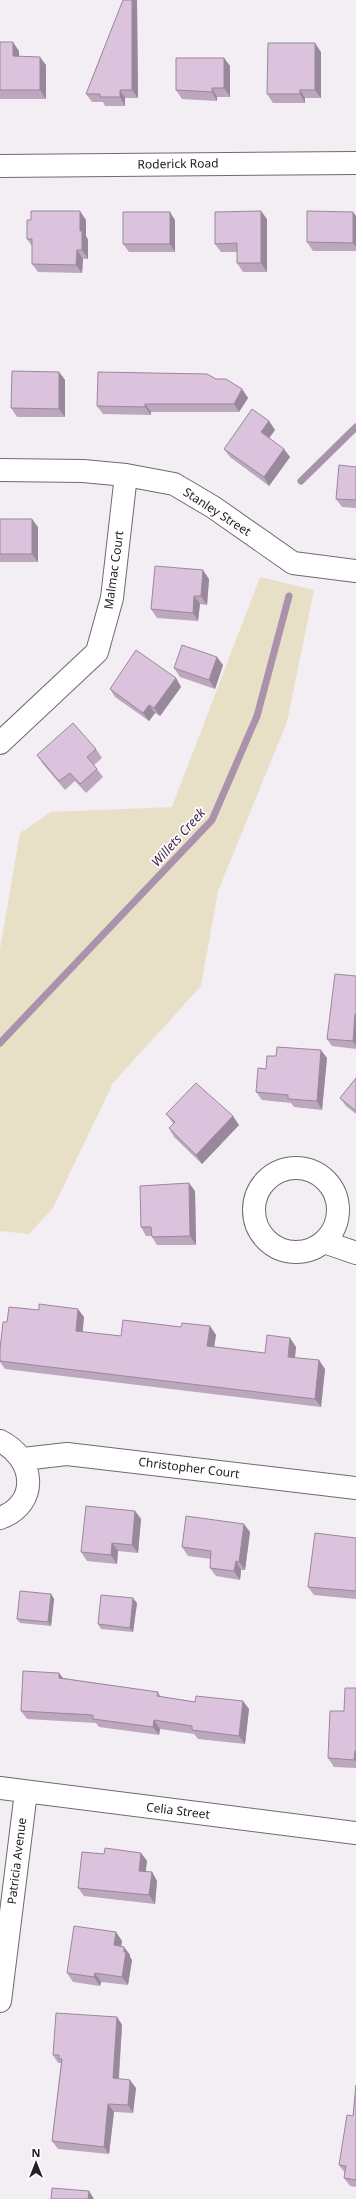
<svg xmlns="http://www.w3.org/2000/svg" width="356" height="2199" viewBox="0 0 356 2199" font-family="'Noto Sans',sans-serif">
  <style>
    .green { fill: #e8e0c6 }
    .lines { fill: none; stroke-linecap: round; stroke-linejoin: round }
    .stream { stroke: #aa92ac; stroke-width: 7 }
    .minor-casing { stroke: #6e6a6e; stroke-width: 24 }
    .minor { stroke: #fff; stroke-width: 22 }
    .wall { fill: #bca7be }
    .shaded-wall { fill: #99889b }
    .building { fill: #dbc2dd; stroke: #99889b }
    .labels { text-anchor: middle; stroke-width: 3.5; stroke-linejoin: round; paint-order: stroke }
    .street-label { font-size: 12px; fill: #222022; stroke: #fffdff }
    .water-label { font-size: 13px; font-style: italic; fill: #442347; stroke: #fffdff }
  </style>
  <rect width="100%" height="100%" fill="#f3eef3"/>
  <!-- green -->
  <path class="green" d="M260,577L314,590L287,722L218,891L201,986L113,1083L53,1208L29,1234L0,1231V949L20,833L51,812L172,807Z"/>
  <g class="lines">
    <!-- stream -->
    <path class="stream" d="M301,481L356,427
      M0,1043L212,820L257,716L289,596"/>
    <!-- minor casing -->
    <g class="minor-casing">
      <path id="minor" d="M0,166L356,163
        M0,470L83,471L126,475L174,484L213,507L293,563L356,571
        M0,743L97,652L112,598L126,475
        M254 1210a42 42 0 1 1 84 0a42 42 0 1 1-84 0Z
        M324,1242L356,1253
        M0,1441C35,1458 40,1504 0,1518
        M23,1459L67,1454L356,1488
        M0,1788L356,1833
        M0,2001L26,1792"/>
    </g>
    <!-- minor -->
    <use href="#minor" class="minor"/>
  </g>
  <!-- wall -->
  <path class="wall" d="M123,0H137L138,98H125V106H105L103,102H92L86,94Z
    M0,42L19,51V57L46,65V99H0Z
    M321,52V98H305V103H273L267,94Z
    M224,58L230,66V97H217V101L182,99L176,90Z
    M356,216V251H313L307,242Z
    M267,219V272H243L237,263V252H221L215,244Z
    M86,220V236L88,240V259H83L82,273L38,272L32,264V246L27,239Z
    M175,220V252H129L123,244Z
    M59,372L65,380V417H17L11,408Z
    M216,379L242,389L248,398L239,412H151V415L103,414L97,406Z
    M269,421L275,430L269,438L290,457L269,486L230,457L224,449Z
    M356,467V508L342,507L336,499Z
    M0,519L38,527V562H0Z
    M209,579L207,605L200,604L198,621L157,618L151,609Z
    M223,665L215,689L180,677L174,668Z
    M176,678L181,687L160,716L155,713L149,721L115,697L110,689Z
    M96,749L102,758L94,765L103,777L86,793L75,781L65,790L43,764L37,755Z
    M356,976V1049L332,1046L327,1039Z
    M327,1058L322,1110L294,1107L291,1103L262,1100L256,1092L266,1069Z
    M356,1078V1114L346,1106L340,1098Z
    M166,1114L239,1125L202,1164L174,1137L169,1128L173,1123Z
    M195,1191L196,1245H157L152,1237V1236H146L141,1227Z
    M39,1310L84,1317L82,1332L121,1336L181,1327L210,1326L216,1335L214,1347L265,1353L290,1338L296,1347L295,1358L325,1369L321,1407L5,1369L0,1362V1349L7,1322Z
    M135,1511L141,1519L138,1553L118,1551L117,1564L87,1561L81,1552Z
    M250,1532L245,1570H241L240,1580L216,1576L210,1568L211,1559L188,1556L182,1547Z
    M356,1538V1599L314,1595L308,1587Z
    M51,1594L54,1599L51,1626L20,1623L17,1619Z
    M137,1603L133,1632L101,1629L98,1624Z
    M59,1673L63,1678L158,1692L161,1697L249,1709L245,1744L198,1739L194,1734L160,1729L159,1735L99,1727L96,1723L27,1719L21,1711Z
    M356,1688V1768L334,1767L328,1758L344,1711Z
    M141,1853L147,1861L145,1872H152L157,1881L155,1904L84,1896L78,1888L104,1854Z
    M116,1932L122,1941L121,1946L124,1947L130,1955V1957L132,1960L128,1985L101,1982L100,1986L73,1982L67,1973Z
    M117,2017L122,2025L119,2079L136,2088L133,2113L114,2112L109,2154L58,2149L52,2141L61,2063H58L53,2055Z
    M356,2085V2187L350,2186L344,2178L345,2173L339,2165L353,2116Z"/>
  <!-- shaded-wall -->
  <path class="shaded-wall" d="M132,0H137L138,98L132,90Z
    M13,42L19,51V65L13,56Z
    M315,43L321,52V98L315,90Z
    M40,57L46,65V99L40,90Z
    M224,58L230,66V97L224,88Z
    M212,88L217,97V101L212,92Z
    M120,90L125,98V106L120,97Z
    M300,90L305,98V103L300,94Z
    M80,211L86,220V236L88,240V259L82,250L80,231Z
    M261,211L267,219V272L261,263Z
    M170,212L175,220V252L170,244Z
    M353,212L356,216V247L353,243Z
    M77,250L83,259L82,273L76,265Z
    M59,372L65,380V417L59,409Z
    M242,389L248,398L239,412L234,404Z
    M145,404L151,412V415L145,407Z
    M269,421L275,430L267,441L261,432Z
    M284,449L290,457L269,486L264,477Z
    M32,519L38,527V562L32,554Z
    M203,570L209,579L207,605L201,596Z
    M194,596L200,604L198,621L193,613Z
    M217,657L223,665L215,689L209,680Z
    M176,678L181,687L160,716L154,708Z
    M149,705L155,713L149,721L143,713Z
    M355,1014L356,1015V1046L353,1041Z
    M321,1050L327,1058L322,1110L317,1101Z
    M233,1116L239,1125L202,1164L196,1155Z
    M189,1183L195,1191L196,1245L190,1236Z
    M78,1309L84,1317L82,1339L76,1331Z
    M210,1326L216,1335L213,1354L207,1346Z
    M290,1338L296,1347L294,1365L288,1357Z
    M319,1360L325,1369L321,1407L315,1399Z
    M135,1511L141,1519L138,1553L132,1545Z
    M244,1524L250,1532L245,1570L239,1562Z
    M112,1543L118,1551L117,1564L111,1555Z
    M236,1561L241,1570L240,1580L234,1571Z
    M51,1594L54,1599L51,1626L48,1622Z
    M133,1598L137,1603L133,1632L130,1628Z
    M59,1673L65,1681L59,1678Z
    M243,1701L249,1709L245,1744L239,1736Z
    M154,1720L160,1729L159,1735L153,1727Z
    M355,1751L356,1752V1762L354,1760Z
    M141,1853L147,1861L145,1879L139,1871Z
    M152,1872L157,1881L155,1904L149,1895Z
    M116,1932L122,1941L120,1954L114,1945Z
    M124,1947L130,1955V1957L132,1960L128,1985L122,1977Z
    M95,1973L101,1982L100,1986L94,1977Z
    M117,2017L122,2025L118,2086L113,2078Z
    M130,2080L136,2088L133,2113L128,2105Z
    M108,2104L114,2112L109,2154L104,2147Z
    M89,2191L94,2199H88Z"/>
  <!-- building -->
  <path class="building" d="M123,0H132V90H120V97H100V94H86Z
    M0,42H13V56L40,57V90H0Z
    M268,43H315V90H300V94H267Z
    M176,58H224V88H212V92L176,90Z
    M31,211H80V231H82V250H77L76,265L32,264V239H27V220H31Z
    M261,211V263H237V243L215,244V212Z
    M307,211L353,212V243L307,242Z
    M123,212H170V244H123Z
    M12,371L59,372V409L11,408Z
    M98,372L207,374L216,379H226L242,389L234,404H145V407L97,406Z
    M252,409L269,421L261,432L284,449L264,477L224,449Z
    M339,465L356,467V500L336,499Z
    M0,519H32V554H0Z
    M155,566L203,570L201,596H194L193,613L151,609Z
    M182,645L217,657L209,680L174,668Z
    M136,650L176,678L154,708L149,705L143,713L110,689Z
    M73,723L96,749L87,757L97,769L80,784L70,773L59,781L37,755Z
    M335,974L356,976V1014H355L353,1041L327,1039Z
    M277,1047L321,1050L317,1101L288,1099V1095L256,1092L258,1068L266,1069L267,1056H276Z
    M356,1078V1111L340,1098Z
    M196,1083L233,1116L196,1155L169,1128L175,1122L166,1114Z
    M189,1183L190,1236L152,1237L151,1227H141L140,1186Z
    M39,1304L78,1309L76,1331L121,1336L123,1320L181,1327L182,1323L210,1326L207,1346L265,1353L267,1335L290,1338L288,1357L319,1360L315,1399L0,1361V1349L3,1322H7L9,1307L39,1310Z
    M86,1506L135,1511L132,1545L112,1543L111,1555L81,1552Z
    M186,1516L244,1524L239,1562L236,1561L234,1571L210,1568L211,1551L182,1547Z
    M315,1533L356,1538V1591L308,1587Z
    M20,1591L51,1594L48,1622L17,1619Z
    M101,1595L133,1598L130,1628L98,1624Z
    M23,1671L59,1673V1678L158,1692L157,1696L195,1702L196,1696L243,1701L239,1736L192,1730V1726L154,1720L153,1727L93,1719V1715L21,1711Z
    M345,1688H356V1751H355L354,1760L328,1758L330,1711H344Z
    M105,1848L141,1853L139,1871L152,1872L149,1895L78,1888L82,1852L104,1854Z
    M74,1926L116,1932L114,1945L124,1947V1952H126L122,1977L95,1973L94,1977L67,1973Z
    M56,2013L117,2017L113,2078L130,2080L128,2105L108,2104L104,2147L52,2141L62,2059H59V2055H53Z
    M356,2085V2180L344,2178L346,2166L339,2165L347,2115L353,2116Z
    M52,2188L89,2191L88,2199H51Z"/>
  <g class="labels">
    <!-- street labels -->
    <g class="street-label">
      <text transform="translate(178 164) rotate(-1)" y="4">Roderick Road</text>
      <text transform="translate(217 512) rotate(33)" y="4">Stanley Street</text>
      <text transform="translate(114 570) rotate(-82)" y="4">Malmac Court</text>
      <text transform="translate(189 1468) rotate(7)" y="4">Christopher Court</text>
      <text transform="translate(178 1811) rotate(7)" y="4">Celia Street</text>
      <text transform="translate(17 1861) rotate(-83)" y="4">Patricia Avenue</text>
    </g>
    <!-- water labels -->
    <g class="water-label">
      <text transform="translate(178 837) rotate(-48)" y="5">Willets Creek</text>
    </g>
  </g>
  <!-- north arrow -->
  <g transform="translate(36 2163)" stroke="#fffdff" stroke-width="3" paint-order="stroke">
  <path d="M0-3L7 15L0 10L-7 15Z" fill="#222022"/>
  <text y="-6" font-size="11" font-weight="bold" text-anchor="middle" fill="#222022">N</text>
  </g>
</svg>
